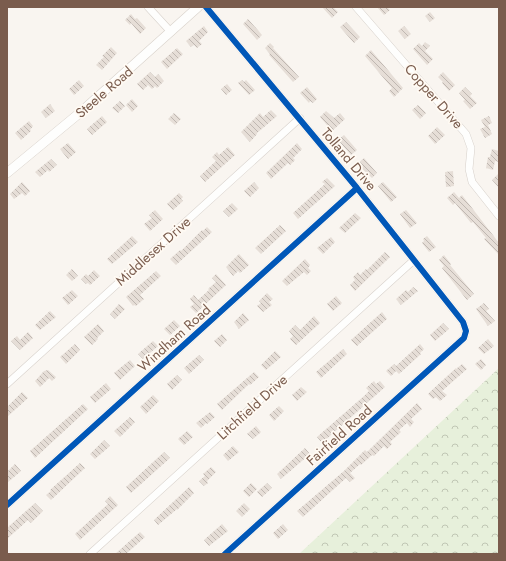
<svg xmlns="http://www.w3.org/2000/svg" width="506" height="561" viewBox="0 0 506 561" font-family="Jost,sans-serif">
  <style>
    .forest { fill: url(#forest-crowns) }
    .building { fill: url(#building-back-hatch) }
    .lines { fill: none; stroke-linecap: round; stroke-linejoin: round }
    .street-casing { stroke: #d7d1cb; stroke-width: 8 }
    .secondary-casing { stroke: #d9d2cb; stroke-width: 10 }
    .street { stroke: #fefefd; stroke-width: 7 }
    .secondary { stroke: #fefefd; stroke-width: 9 }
    .cycleway-casing { stroke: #fffaf3; stroke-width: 8 }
    .cycleway { stroke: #0057b8; stroke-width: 6 }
    .labels { text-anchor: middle; stroke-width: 3.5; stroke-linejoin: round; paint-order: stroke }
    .street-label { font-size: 14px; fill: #7a5c4d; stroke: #fffaf3 }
  </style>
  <defs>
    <pattern id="forest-crowns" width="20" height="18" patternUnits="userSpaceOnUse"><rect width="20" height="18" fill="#e7f0db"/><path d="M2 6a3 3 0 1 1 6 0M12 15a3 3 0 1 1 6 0" fill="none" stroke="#c0c6b4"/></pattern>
    <pattern id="building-back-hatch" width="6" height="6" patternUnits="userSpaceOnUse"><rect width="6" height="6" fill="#e6ded7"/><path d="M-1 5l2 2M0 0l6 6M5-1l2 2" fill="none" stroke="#bfb7b1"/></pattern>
  </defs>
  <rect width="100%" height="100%" fill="#f9f5f0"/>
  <!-- forest -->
  <path class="forest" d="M499,368V554H299Z"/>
  <!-- building -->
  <path class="building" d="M322,7H333L338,12L332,18Z
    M377,7H387L390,10L384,15Z
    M430,12L435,18L430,22L425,16Z
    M131,14L135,19L137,18L146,28L140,34L131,23L130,25L125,20Z
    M248,19L262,35L257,40L243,24Z
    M346,22L360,37L354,43L340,27Z
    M204,26L208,32L199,41L202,44L197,48L194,45L191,47L186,41Z
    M404,26L411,34L405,39L398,31Z
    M425,42L430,46L425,51L433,59L427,65L413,49L419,43L422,46Z
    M270,43L274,47L273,48L299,77L293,82L269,55L270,54L265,48Z
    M111,47L117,53L102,70L96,65L104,57L102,56Z
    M177,48L183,54L167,69L161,62Z
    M371,50L403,88L394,97L389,91L392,88L365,56Z
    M150,72L155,77L158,74L164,81L157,88L155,86L152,89L148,85L143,90L137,84Z
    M443,72L455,85L449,91L442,83L443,82L438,77Z
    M79,80L84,86L74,95L69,89Z
    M242,80L244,82L246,80L255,90L249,95L238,83Z
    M227,84L232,90L226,95L221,89Z
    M307,87L317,99L313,103L310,101L309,103L300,93Z
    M465,87L472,94L470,96L477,103L470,109L463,101L465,100L459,93Z
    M132,99L138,106L132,112L126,105Z
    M120,101L125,106L118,113L112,108Z
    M50,104L55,111L46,118L41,112Z
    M418,105L426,113L420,119L412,110Z
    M271,110L277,116L257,133V134L250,142L241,132L260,113L263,117Z
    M326,111L334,118L340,113L345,119L332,131L320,117Z
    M174,113L181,119L175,125L168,119Z
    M102,116L107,122L92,135L87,129Z
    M489,116L492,123L488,125L492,134L485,138L480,129L485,127L481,120Z
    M29,121L33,126L30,130L31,131L21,140L15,133Z
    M437,127L445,135L435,144L428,136Z
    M344,135L357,150L351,155L338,140Z
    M68,143L76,152L68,159L60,149Z
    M297,143L302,149L293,158L295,160L290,165L288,163L271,179L266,173Z
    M228,147L235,155L205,182L200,176L216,161L212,157L217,152L219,155Z
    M492,149L499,151V162L495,161L493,170L486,168L488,157H490Z
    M364,158L377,173L372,178L357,164Z
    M51,159L57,165L49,172L48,170L40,177L35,172Z
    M453,171L454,186L446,187L445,172Z
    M499,173V188L492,180Z
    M327,178L335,186L298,219L293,213L325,184L322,182Z
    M22,182L30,191L25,196L22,193L14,199L10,194Z
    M254,182L259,188L250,197L244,191Z
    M383,182L397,197L391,202L378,186Z
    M454,192L459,198L462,195L499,243V255L484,239L486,238L473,222L471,223L455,203L453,205L447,198Z
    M179,193L183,197L181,199L183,201L173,210L167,204Z
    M232,203L238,209L229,217L223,211Z
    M155,210L163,219L150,231L144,224L152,218L149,215Z
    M406,210L417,223L410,228L400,214Z
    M355,213L361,218L345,233L339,228Z
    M280,225L286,231L261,254L255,248Z
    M207,227L212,232L176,265L170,259L180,250L181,251L202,230L203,231Z
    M132,236L138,242L112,264L107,259Z
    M427,236L436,247L429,252L422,243L424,241L423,239Z
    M331,237L335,242L323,254L317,248Z
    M385,252L390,257L355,291L350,285L355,280L353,277L358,272L360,275L366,269L367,270Z
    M239,254L249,265L240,273L238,271L233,276L226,267Z
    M444,255L451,264L450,265L474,294L467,300L442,268L444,266L439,260Z
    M305,259L310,265L308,268L311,271L307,275L304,272L287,286L282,281Z
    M72,269L78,276L72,281L66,275Z
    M94,270L100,276L90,285L88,283L86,284L81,279L86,274L88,276Z
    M156,271L161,276L140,295L144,299L136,306L134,305L133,306L126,297Z
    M216,274L226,285L196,313L190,307L194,304L190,299L194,295L198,300L209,290L208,289L216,282L212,278Z
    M413,287L418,291L401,305L396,299L406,290L408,292Z
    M72,290L78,296L68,305L62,298Z
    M267,293L273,299L269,302L272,305L263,312L257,306L261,303L259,301Z
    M336,296L342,303L333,311L327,304Z
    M484,303L489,309L486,311L495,321L488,326L476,309Z
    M119,304L125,309L115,319L110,314Z
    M50,311L56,317L40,330L35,325Z
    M382,312L387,319L357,346L351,340Z
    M243,313L249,320L239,329L234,322Z
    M314,316L320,323L296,345L290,339L293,336L289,331L295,325L300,330Z
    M174,320L180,326L170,335L164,329Z
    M443,323L449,329L435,341L430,335Z
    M98,324L104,331L97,338L98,339L92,345L84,337Z
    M28,332L33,338L20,350L11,341L17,336L20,340Z
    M222,334L227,340L220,347L214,341Z
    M488,339L494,346L484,354L478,348Z
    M153,341L158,346L143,359L138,354Z
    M75,344L80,350L66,364L60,357Z
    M420,344L424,349L420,353L421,354L399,374L396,371L391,376L386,371L394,364L396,366Z
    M343,349L347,354L321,378L316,372Z
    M275,351L281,357L266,370L261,365Z
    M199,355L204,360L189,374L184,368Z
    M481,359L486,365L481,370L475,364Z
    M130,360L135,366L120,380L114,373Z
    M462,364L467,369L442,391L447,395L440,401L436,397L433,399L428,394L431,391L456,368V369Z
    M48,370L56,377L52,381L49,378L40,387L35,381L44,371Z
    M254,372L259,377L250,385L249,384L222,410L217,404Z
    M177,375L182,380L172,390L167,384Z
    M374,381L376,384L380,381L385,387L322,443L317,437L364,396L369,391L366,388Z
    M106,383L111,389L95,403L90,397Z
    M301,387L307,392L297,401L292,395Z
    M22,392L28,398L7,417V407Z
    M153,395L159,401L146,414L140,407Z
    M417,403L422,409L411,419L414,422L410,427L407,423L399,430L401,432L390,442L392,444L387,449L384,446L374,456L372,455L361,465L360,464L350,473L355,478L350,482L346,478L303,517L297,511L344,471L365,450L367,452Z
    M83,404L88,409L35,458L30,451Z
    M279,406L284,411L274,421L269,415Z
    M210,412L215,417L207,424L206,423L201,428L196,423Z
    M130,417L135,422L120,437L114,431Z
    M256,426L261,432L253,439L247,434Z
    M187,431L193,437L184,445L178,439Z
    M104,440L110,446L95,459L90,454Z
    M233,446L239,452L228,461L223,455Z
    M305,448L310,454L281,479L277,474Z
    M164,452L170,458L131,493L126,487Z
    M80,463L85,468L51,500L46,495L51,491L50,490Z
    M15,464L21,471L7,483V472Z
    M211,467L216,472L207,481L208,483L204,486L199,481L205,476L203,474Z
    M251,483L257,489L249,497L243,491Z
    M267,483L272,488L262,497L257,492Z
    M189,487L194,493L177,510V509L158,525L154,520Z
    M110,496L118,505L80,540L75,534L108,504L105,501Z
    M35,503L43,511L31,523L28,520L7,539V528Z
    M244,503L250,509L242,517L236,511Z
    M222,524L228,531L209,546L204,540Z
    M283,524L288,530L278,539L273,533Z
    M140,532L145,537L126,554H115Z"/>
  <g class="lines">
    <!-- street casing -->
    <g class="street-casing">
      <path id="street" d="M148,7L171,32
        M206,7L357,188L463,322L466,331L464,338L225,554
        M356,7L466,134L471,148L469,169L472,182L499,216
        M7,384L300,118
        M7,505L357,188
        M90,554L414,260"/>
    </g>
    <!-- secondary casing -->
    <g class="secondary-casing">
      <path id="secondary" d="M7,173L82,111L198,7"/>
    </g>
    <!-- street -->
    <use href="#street" class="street"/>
    <!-- secondary -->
    <use href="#secondary" class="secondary"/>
    <!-- cycleway casing -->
    <g class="cycleway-casing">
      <path id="cycleway" d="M206,7L357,188L463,322L466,331L464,338L225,554
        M7,505L357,188"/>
    </g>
    <!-- cycleway -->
    <use href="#cycleway" class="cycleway"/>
  </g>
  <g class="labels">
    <!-- street labels -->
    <g class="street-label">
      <text transform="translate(104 92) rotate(-41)" y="5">Steele Road</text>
      <text transform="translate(434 96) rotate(49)" y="5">Copper Drive</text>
      <text transform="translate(349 159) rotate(50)" y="5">Tolland Drive</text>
      <text transform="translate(153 251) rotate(-42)" y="5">Middlesex Drive</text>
      <text transform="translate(174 338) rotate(-42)" y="5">Windham Road</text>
      <text transform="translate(252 407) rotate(-42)" y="5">Litchfield Drive</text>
      <text transform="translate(339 435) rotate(-42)" y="5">Fairfield Road</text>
    </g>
  </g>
  <!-- border -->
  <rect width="506" height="561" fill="none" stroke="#7a5c4d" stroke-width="16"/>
</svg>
